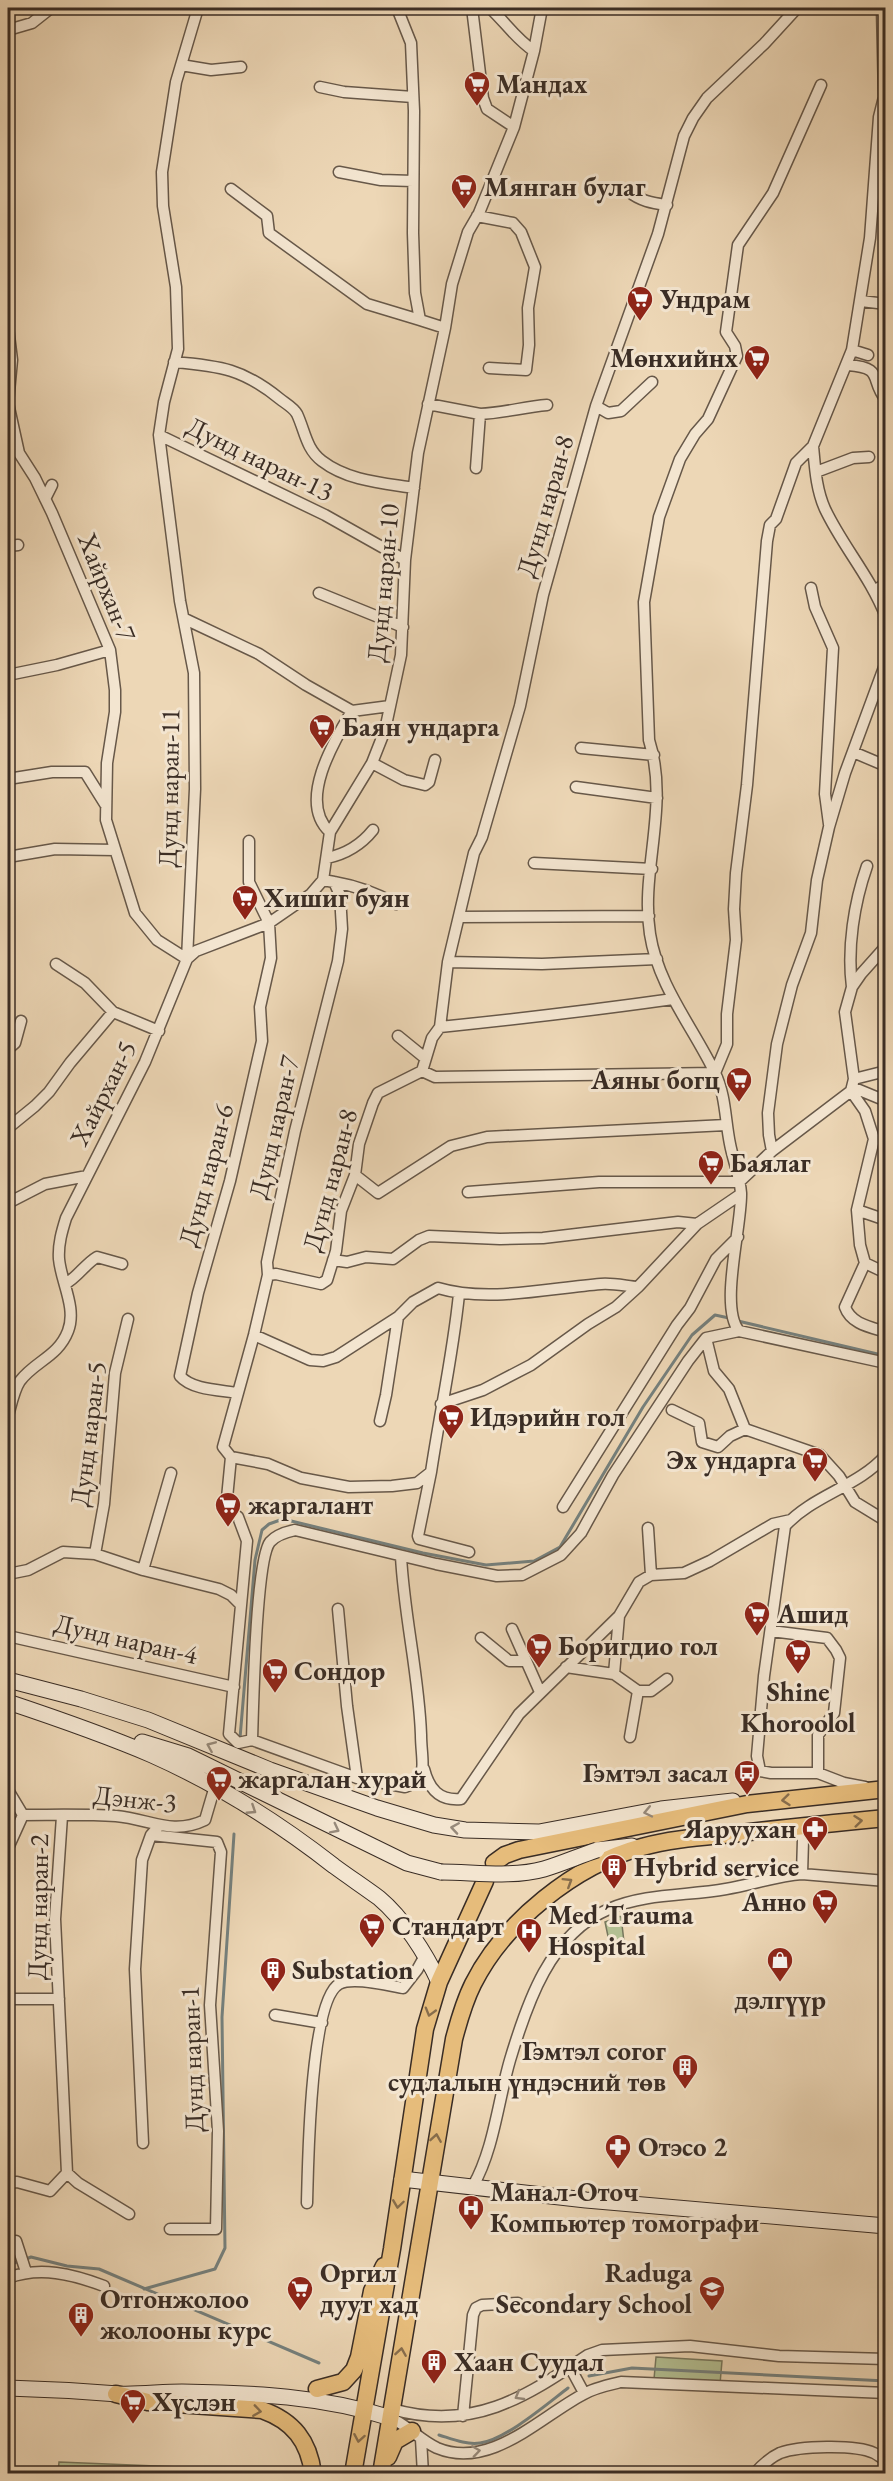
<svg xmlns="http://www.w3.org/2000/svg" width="893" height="2481" viewBox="0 0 893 2481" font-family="'EB Garamond',serif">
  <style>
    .green { fill: #b3bf92; stroke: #76765c; stroke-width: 1.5 }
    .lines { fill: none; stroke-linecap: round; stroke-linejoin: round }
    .stream { stroke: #75807d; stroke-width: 3 }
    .minor-casing { stroke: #675849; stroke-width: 13 }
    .secondary-casing { stroke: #3a2d25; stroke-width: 17 }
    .primary-casing { stroke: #3a2d25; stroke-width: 19 }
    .minor { stroke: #f3e5d0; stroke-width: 10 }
    .secondary { stroke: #f3e5d0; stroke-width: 15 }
    .primary { stroke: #e6bc7b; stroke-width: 16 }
    .secondary-bridge-casing { stroke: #3a2d25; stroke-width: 17; stroke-linecap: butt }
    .secondary-bridge { stroke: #f3e5d0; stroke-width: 15 }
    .oneway { stroke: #96897a }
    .oneway2 { stroke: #876d4c }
    .labels { text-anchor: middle; stroke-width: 6; stroke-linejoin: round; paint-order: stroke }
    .poi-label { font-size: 27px; font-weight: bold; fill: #3a2d25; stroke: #f3e5d0; text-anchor: start }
    .street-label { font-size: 27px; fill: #3a2d25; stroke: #f3e5d0 }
  </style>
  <rect width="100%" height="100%" fill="#edd7b6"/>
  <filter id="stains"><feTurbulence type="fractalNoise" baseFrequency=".00333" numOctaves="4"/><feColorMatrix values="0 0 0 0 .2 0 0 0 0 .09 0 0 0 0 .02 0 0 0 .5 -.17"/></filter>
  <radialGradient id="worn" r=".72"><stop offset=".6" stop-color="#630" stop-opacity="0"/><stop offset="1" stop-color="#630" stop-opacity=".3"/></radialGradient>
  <!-- green -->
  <path class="green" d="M621,1916L624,1942L609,1941L605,1922Z
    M656,2357L722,2361L720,2384L654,2379Z
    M59,2462L180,2467V2473H58Z"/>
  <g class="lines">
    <!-- stream -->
    <path class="stream" d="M738,1321L886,1356
      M240,1738L255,1560L262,1530L269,1524L283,1519L423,1553L486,1565L534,1561L560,1547L643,1407L692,1335L715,1315L729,1318
      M26,2259L31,2257L67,2266L99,2269L319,2363
      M8,2265L20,2261
      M144,2289L215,2269L225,2248L222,2017L234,1834
      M589,2376L632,2368L886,2381
      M439,2435C452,2439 466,2445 480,2443C505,2440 547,2404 568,2388"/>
    <!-- minor casing -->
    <g class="minor-casing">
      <path id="minor" d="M397,8L411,43L414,111L413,233L415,293L420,320L445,328
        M472,8L483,98L487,109L514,127
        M490,8C505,22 516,39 534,51
        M8,30L32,23L51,8
        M181,65L211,70L241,67
        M320,87L344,92L413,97
        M339,172L381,180L413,181
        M231,189L267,216L269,233L367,304L420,320
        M628,191C640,201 652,203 667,205
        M477,216L513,223L521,232L535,267L528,308L529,345L526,370L489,368
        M861,301L886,304
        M8,327L12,360L8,403L19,453L35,478L52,513L110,650L115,690V712L107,763L106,820L135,913L157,940L187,959
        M852,350L868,355
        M174,362C221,366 243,369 280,399C285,403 294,408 297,414C305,431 306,449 322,461C348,481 383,483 414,488
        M848,365C885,368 869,379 886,400
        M428,404L480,414L476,468
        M596,406L608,413L621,411L652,382
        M480,414C503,413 524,407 547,405
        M159,435L325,515L405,560
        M813,446C815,467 816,489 825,509C843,547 870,576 886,617
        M816,472L853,458L869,457
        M45,499L52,485
        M8,546L18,545
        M811,588L815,607L833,648L825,794L829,824
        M875,590L886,584
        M319,593L403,627
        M185,619L259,654L306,685L352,711
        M8,675L57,665L110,650
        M581,748L654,755
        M853,752L886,766
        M372,763L404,780L425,785L429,782L435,760
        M8,779L52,772H85L105,804
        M576,787L657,798
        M330,832C297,802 334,741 352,711L390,706
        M8,857L55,849L115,850
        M327,858C346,854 361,845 373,830
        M534,863L652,869
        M323,880L334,882L340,895L342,929L338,961L295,1131L267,1262L268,1275L254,1335L223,1447L231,1457L227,1498L229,1510L238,1517L247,1541L229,1734L238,1743L252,1740C253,1708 256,1560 270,1542C276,1535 286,1532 295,1530L436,1564L497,1576L522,1575L561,1555L581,1533L613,1475L688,1361L706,1338L739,1331L886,1363
        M334,882C357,886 376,893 396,904
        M459,917L649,916
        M187,959L196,951L269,923L311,894L323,880L330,832L372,763L385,730L401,655L405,560L418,453L445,328L452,284L468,232L479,213L514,127L534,51L542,8
        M448,962L542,964L657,959
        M56,964L85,983L113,1012L159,1031
        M852,987C847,948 854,903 867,866
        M440,1027C518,1019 595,1010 673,999
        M398,1036L425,1058
        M8,1049L15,1043L21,1021
        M422,1071L435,1077L715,1073L727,1044V1014L736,940L734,909L736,873L747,785L767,541L770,525L776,519L796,463L813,446L852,350L870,238L879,117L884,97L882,8
        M854,1079L886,1071
        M852,1087L886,1101
        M851,1091L865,1111L874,1139L857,1210L860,1245L865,1263L886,1273
        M8,1128L35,1106L49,1092L70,1063L113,1012
        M772,1151L769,1135L768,1113L777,1044L792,985L811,933L817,880L829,827L845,773L886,662
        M355,1175L378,1193L451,1146L487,1137L726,1125
        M468,1192L599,1182H739L772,1151L851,1091L854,1079L845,1012L852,987L861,974L886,946
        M8,1203L45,1184L87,1176
        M857,1210L886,1220
        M333,1260L347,1262L366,1257L393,1259L419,1240L429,1236L500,1239L543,1238L678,1222L697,1224
        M865,1263L845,1307C851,1324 870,1327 886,1332
        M268,1275L276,1274L321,1284L327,1280L336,1251L341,1211L355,1175L359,1144L373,1103L378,1093L422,1071L432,1038L440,1027L448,962L474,853L482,837L520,706L543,595L596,406L658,234L684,136L693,118L707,98L764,44L797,8
        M65,1284C78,1277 85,1264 97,1257L122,1264
        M739,1331C719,1307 742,1226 741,1193C740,1177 733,1160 730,1144C725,1120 726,1096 715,1073C693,1027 658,986 650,934C640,870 670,806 649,740L644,602L659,517L680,459L695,434L708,419L737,356L735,346L726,332L738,245L773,193L821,85
        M254,1335L310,1360L323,1361L336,1357L398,1317L413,1302L438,1288C488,1303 549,1288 601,1284C613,1283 626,1286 638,1287L697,1224L741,1194
        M706,1338L714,1371L729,1389L745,1429
        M238,1393C220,1390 192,1390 180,1376L198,1293L230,1181L262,1041L260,1007L271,958L269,923L249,882V841
        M441,1404L483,1390L531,1365L588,1324L616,1307L638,1287
        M672,1410L699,1423L702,1442L718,1447L730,1436L745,1429L820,1455L839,1476L855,1502L886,1521
        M8,1416C11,1405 14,1390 20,1381C35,1361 58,1357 68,1331C77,1308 61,1282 59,1259C58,1244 62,1231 66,1218L145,1062L187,959L195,789L194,673L180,601L159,435L164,402L178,349L176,287L163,206L162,172L176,82L198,8
        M380,1421L386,1395L398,1317
        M231,1457L268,1464L301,1478L349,1487L392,1486L417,1483L431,1472C440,1412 453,1354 459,1294
        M431,1472L418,1536L419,1539L469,1552
        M563,1507L677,1325L690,1308L716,1259L738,1237
        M648,1528L651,1575
        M95,1554L104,1504L115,1373L128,1319
        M143,1570L171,1473
        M8,1574L28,1570L63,1552L95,1554L143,1570L219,1589L231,1595L241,1605
        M338,1609L347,1706L357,1778
        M619,1616L614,1674L638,1691L630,1737
        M512,1629L540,1692
        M771,1631L827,1638L836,1650L840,1658L834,1713L818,1735V1773
        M8,1636L234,1687
        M481,1638L509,1661H526
        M566,1667L614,1674
        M638,1691H651L667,1679
        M252,1740L357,1778L405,1787L420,1781C425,1765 421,1752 421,1735C419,1675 404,1616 401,1556
        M424,1769C429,1789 439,1801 461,1799L519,1714L619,1616L639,1582L651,1575L684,1573L710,1561L773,1524L791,1520
        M865,1787L844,1783L818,1773H771L760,1771L757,1756L764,1676L785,1526C813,1495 858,1487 886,1455
        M8,1790L23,1815L8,1848
        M23,1815C54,1815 85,1814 116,1816C150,1819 172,1836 205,1820L215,1786
        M151,1835L217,1842L221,1852L210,2005L218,2131L216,2229H170
        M802,1874L886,1881
        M8,1999H59
        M275,2015L322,2023
        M143,2143L135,1969L142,1860L151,1835L158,1827
        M67,2173L78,2183L129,2214
        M8,2183L17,2182L50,2191L67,2173L55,1919L62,1816
        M473,2186C494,2149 498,2101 510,2060C527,2003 550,1934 609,1909C646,1893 688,1896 726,1889C751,1885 776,1876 802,1874L803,1840L800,1826
        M307,2203C308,2166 310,2001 339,1984C352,1976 388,1985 403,1988L417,1970L426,1954
        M16,2241L26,2272
        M8,2278C40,2266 72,2274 104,2286
        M570,2367L584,2393
        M392,2409C472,2432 524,2398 588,2355L602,2350L690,2346L779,2356L886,2359
        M463,2416L473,2315L476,2308L482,2305L518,2303
        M391,2418C408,2426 420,2440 437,2448C490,2470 539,2418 582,2395C593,2388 608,2385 621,2382L886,2393
        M421,2439L423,2474
        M754,2474C762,2465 769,2458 780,2453C799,2446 855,2444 874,2453C878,2455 882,2458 886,2461"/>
    </g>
    <!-- secondary casing -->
    <g class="secondary-casing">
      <path id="secondary" d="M8,1680L81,1699L148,1720L270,1770L377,1808L434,1825L465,1830L539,1832L661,1809L733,1801
        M8,1702C56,1718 105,1735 152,1755C217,1784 279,1823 334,1866C349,1877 364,1887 379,1898C403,1918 426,1954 439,1982
        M142,1742L188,1756L407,1863L441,1872
        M597,1850L632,1846
        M402,2179L586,2200L886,2226
        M8,2388C44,2389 81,2391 118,2394C139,2395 161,2392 182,2392C254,2393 322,2396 391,2418"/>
    </g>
    <!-- primary casing -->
    <g class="primary-casing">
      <path id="primary" d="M494,1863L505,1855L519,1850L747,1804L886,1789
        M317,2389L343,2382L354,2370L359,2357L372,2291L384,2266
        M116,2394L148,2402L262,2410C293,2421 309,2441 313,2474
        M388,2457L395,2441L412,2431
        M353,2474L392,2249L425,2029L439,1982L485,1881
        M381,2474L454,2039C459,2020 464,2002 473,1984C504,1922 575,1865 642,1847C671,1839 702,1837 732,1834C783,1828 834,1823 886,1818"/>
    </g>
    <!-- minor -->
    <use href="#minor" class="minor"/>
    <!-- secondary -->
    <use href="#secondary" class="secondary"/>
    <!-- primary -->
    <use href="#primary" class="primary"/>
    <!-- secondary-bridge casing -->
    <g class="secondary-bridge-casing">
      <path id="secondary-bridge" d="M441,1872C474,1872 512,1878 544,1869C561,1864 579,1856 597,1850"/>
    </g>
    <!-- secondary-bridge -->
    <use href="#secondary-bridge" class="secondary-bridge"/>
  </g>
  <!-- one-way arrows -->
  <defs><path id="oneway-chevron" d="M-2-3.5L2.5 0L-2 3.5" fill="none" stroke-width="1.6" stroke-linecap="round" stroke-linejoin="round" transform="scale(1.5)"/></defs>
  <g class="oneway">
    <use href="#oneway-chevron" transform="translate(211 1746) rotate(-157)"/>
    <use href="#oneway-chevron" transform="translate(252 1810) rotate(33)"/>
    <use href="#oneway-chevron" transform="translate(648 1812) rotate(168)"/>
    <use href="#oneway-chevron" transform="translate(455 1828) rotate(-171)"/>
    <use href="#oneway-chevron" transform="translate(335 1829) rotate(27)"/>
    <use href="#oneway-chevron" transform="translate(519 2396) rotate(150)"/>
    <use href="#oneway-chevron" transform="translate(476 2451) rotate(-8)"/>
  </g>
  <g class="oneway2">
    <use href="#oneway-chevron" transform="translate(786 1800) rotate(174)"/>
    <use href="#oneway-chevron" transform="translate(858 1821) rotate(-6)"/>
    <use href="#oneway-chevron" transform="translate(568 1882) rotate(-32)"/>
    <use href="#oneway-chevron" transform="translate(430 2012) rotate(106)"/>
    <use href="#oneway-chevron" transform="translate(436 2138) rotate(-81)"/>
    <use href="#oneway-chevron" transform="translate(398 2204) rotate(98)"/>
    <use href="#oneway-chevron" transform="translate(401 2352) rotate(-81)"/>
    <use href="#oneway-chevron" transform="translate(257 2411) rotate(8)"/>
    <use href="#oneway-chevron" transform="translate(359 2438) rotate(100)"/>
  </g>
  <!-- icons -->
  <defs>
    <g id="supermarket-pin" transform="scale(1.35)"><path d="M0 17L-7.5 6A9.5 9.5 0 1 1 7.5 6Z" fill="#8f2418" stroke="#f3e5d0"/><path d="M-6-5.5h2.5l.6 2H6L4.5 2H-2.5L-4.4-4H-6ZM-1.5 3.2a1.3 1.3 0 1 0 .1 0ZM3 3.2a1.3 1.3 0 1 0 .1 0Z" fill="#fff"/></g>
    <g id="bus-pin" transform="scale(1.35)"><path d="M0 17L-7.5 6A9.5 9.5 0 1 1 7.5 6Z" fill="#8f2418" stroke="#f3e5d0"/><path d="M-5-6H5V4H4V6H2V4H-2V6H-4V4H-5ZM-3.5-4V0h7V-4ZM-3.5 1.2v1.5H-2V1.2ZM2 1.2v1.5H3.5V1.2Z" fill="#fff"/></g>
    <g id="pharmacy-pin" transform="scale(1.35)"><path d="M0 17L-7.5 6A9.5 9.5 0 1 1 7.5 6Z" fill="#8f2418" stroke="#f3e5d0"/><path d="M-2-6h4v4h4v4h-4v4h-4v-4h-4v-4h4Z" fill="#fff"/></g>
    <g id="building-pin" transform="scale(1.35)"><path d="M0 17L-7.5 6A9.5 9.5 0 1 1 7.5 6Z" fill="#8f2418" stroke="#f3e5d0"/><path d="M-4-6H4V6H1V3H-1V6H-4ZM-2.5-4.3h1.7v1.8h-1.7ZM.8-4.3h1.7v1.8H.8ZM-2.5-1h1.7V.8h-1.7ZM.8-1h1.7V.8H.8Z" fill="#fff"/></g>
    <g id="hospital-pin" transform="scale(1.35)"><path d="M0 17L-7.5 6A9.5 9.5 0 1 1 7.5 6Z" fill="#8f2418" stroke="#f3e5d0"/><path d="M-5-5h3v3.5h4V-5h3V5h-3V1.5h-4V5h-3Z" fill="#fff"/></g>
    <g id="shop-pin" transform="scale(1.35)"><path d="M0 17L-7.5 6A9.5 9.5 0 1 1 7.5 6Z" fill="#8f2418" stroke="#f3e5d0"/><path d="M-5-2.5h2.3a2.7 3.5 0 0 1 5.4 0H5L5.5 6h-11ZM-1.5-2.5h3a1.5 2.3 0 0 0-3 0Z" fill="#fff"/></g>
    <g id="school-pin" transform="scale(1.35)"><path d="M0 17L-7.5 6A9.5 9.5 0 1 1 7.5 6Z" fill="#8f2418" stroke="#f3e5d0"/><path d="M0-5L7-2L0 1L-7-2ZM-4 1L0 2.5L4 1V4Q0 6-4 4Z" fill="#fff"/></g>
  </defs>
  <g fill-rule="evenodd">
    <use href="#supermarket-pin" x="477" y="84"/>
    <use href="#supermarket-pin" x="464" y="187"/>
    <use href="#supermarket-pin" x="640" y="299"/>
    <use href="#supermarket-pin" x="757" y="358"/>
    <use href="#supermarket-pin" x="322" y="727"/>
    <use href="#supermarket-pin" x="245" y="898"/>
    <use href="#supermarket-pin" x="739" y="1080"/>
    <use href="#supermarket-pin" x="711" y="1163"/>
    <use href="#supermarket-pin" x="451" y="1417"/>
    <use href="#supermarket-pin" x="815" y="1460"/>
    <use href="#supermarket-pin" x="228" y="1505"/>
    <use href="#supermarket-pin" x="757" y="1614"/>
    <use href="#supermarket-pin" x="539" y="1646"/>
    <use href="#supermarket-pin" x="798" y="1652"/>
    <use href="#supermarket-pin" x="275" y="1671"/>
    <use href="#bus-pin" x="747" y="1773"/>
    <use href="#supermarket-pin" x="219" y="1779"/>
    <use href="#pharmacy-pin" x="815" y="1829"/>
    <use href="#building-pin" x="614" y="1867"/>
    <use href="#supermarket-pin" x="825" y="1902"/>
    <use href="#supermarket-pin" x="372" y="1926"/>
    <use href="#hospital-pin" x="529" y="1931"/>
    <use href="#shop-pin" x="780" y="1960"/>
    <use href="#building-pin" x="273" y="1970"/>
    <use href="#building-pin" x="685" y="2067"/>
    <use href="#pharmacy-pin" x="618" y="2147"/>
    <use href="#hospital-pin" x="471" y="2208"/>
    <use href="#supermarket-pin" x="300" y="2289"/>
    <use href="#school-pin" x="712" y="2289"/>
    <use href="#building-pin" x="81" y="2315"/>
    <use href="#building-pin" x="434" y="2362"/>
    <use href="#supermarket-pin" x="133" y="2402"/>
  </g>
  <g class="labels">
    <!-- poi labels -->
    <g class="poi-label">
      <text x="496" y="93">Мандах</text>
      <text x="484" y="196">Мянган булаг</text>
      <text x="660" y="308">Ундрам</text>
      <text x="738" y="367" text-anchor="end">Мөнхийнх</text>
      <text x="342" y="736">Баян ундарга</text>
      <text x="264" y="907">Хишиг буян</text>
      <text x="720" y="1089" text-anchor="end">Аяны богц</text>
      <text x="730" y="1172">Баялаг</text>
      <text x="470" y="1426">Идэрийн гол</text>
      <text x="796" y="1469" text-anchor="end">Эх ундарга</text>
      <text x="248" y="1514">жаргалант</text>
      <text x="777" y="1623">Ашид</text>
      <text x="558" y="1655">Боригдио гол</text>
      <text x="294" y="1680">Сондор</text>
      <text x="798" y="1701" text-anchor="middle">Shine<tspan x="798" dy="31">Khoroolol</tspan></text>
      <text x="728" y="1782" text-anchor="end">Гэмтэл засал</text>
      <text x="238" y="1788">жаргалан хурай</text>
      <text x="796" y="1838" text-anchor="end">Яаруухан</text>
      <text x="634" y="1876">Hybrid service</text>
      <text x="806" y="1911" text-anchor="end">Анно</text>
      <text x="548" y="1924">Med Trauma<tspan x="548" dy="31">Hospital</tspan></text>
      <text x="392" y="1935">Стандарт</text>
      <text x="292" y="1979">Substation</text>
      <text x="780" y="2009" text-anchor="middle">дэлгүүр</text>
      <text x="666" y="2060" text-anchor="end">Гэмтэл согог<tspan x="666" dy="31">судлалын үндэсний төв</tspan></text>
      <text x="638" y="2156">Отэсо 2</text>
      <text x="490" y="2201">Манал-Оточ<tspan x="490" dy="31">Компьютер томографи</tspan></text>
      <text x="320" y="2282">Оргил<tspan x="320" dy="31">дуут хад</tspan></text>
      <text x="692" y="2282" text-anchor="end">Raduga<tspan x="692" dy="31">Secondary School</tspan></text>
      <text x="100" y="2308">Отгонжолоо<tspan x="100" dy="31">жолооны курс</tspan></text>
      <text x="454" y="2371">Хаан Суудал</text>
      <text x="152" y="2411">Хүслэн</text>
    </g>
    <!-- street labels -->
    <g class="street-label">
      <text transform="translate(260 459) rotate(26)" y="9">Дунд наран-13</text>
      <text transform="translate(545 506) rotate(-74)" y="9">Дунд наран-8</text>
      <text transform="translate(383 583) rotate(-85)" y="9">Дунд наран-10</text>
      <text transform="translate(107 587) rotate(68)" y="9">Хайрхан-7</text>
      <text transform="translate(169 788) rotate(-89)" y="9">Дунд наран-11</text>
      <text transform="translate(103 1093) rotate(-63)" y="9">Хайрхан-5</text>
      <text transform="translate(274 1127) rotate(-77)" y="9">Дунд наран-7</text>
      <text transform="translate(206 1175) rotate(-75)" y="9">Дунд наран-6</text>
      <text transform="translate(330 1180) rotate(-75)" y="9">Дунд наран-8</text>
      <text transform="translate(88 1434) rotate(-83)" y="9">Дунд наран-5</text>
      <text transform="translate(126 1639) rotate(13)" y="9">Дунд наран-4</text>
      <text transform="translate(135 1799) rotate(6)" y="9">Дэнж-3</text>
      <text transform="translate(38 1907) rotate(-89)" y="9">Дунд наран-2</text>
      <text transform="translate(192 2059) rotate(-92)" y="9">Дунд наран-1</text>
    </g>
  </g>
  <!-- margin -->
  <rect width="893" height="2481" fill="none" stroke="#edd7b6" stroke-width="30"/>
  <rect x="9" y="9" width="875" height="2463" fill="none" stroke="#3a2d25" stroke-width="3"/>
  <rect x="15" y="15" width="863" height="2451" fill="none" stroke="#3a2d25" stroke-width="1.5"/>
  <rect width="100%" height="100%" filter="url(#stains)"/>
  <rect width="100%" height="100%" fill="url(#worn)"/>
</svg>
